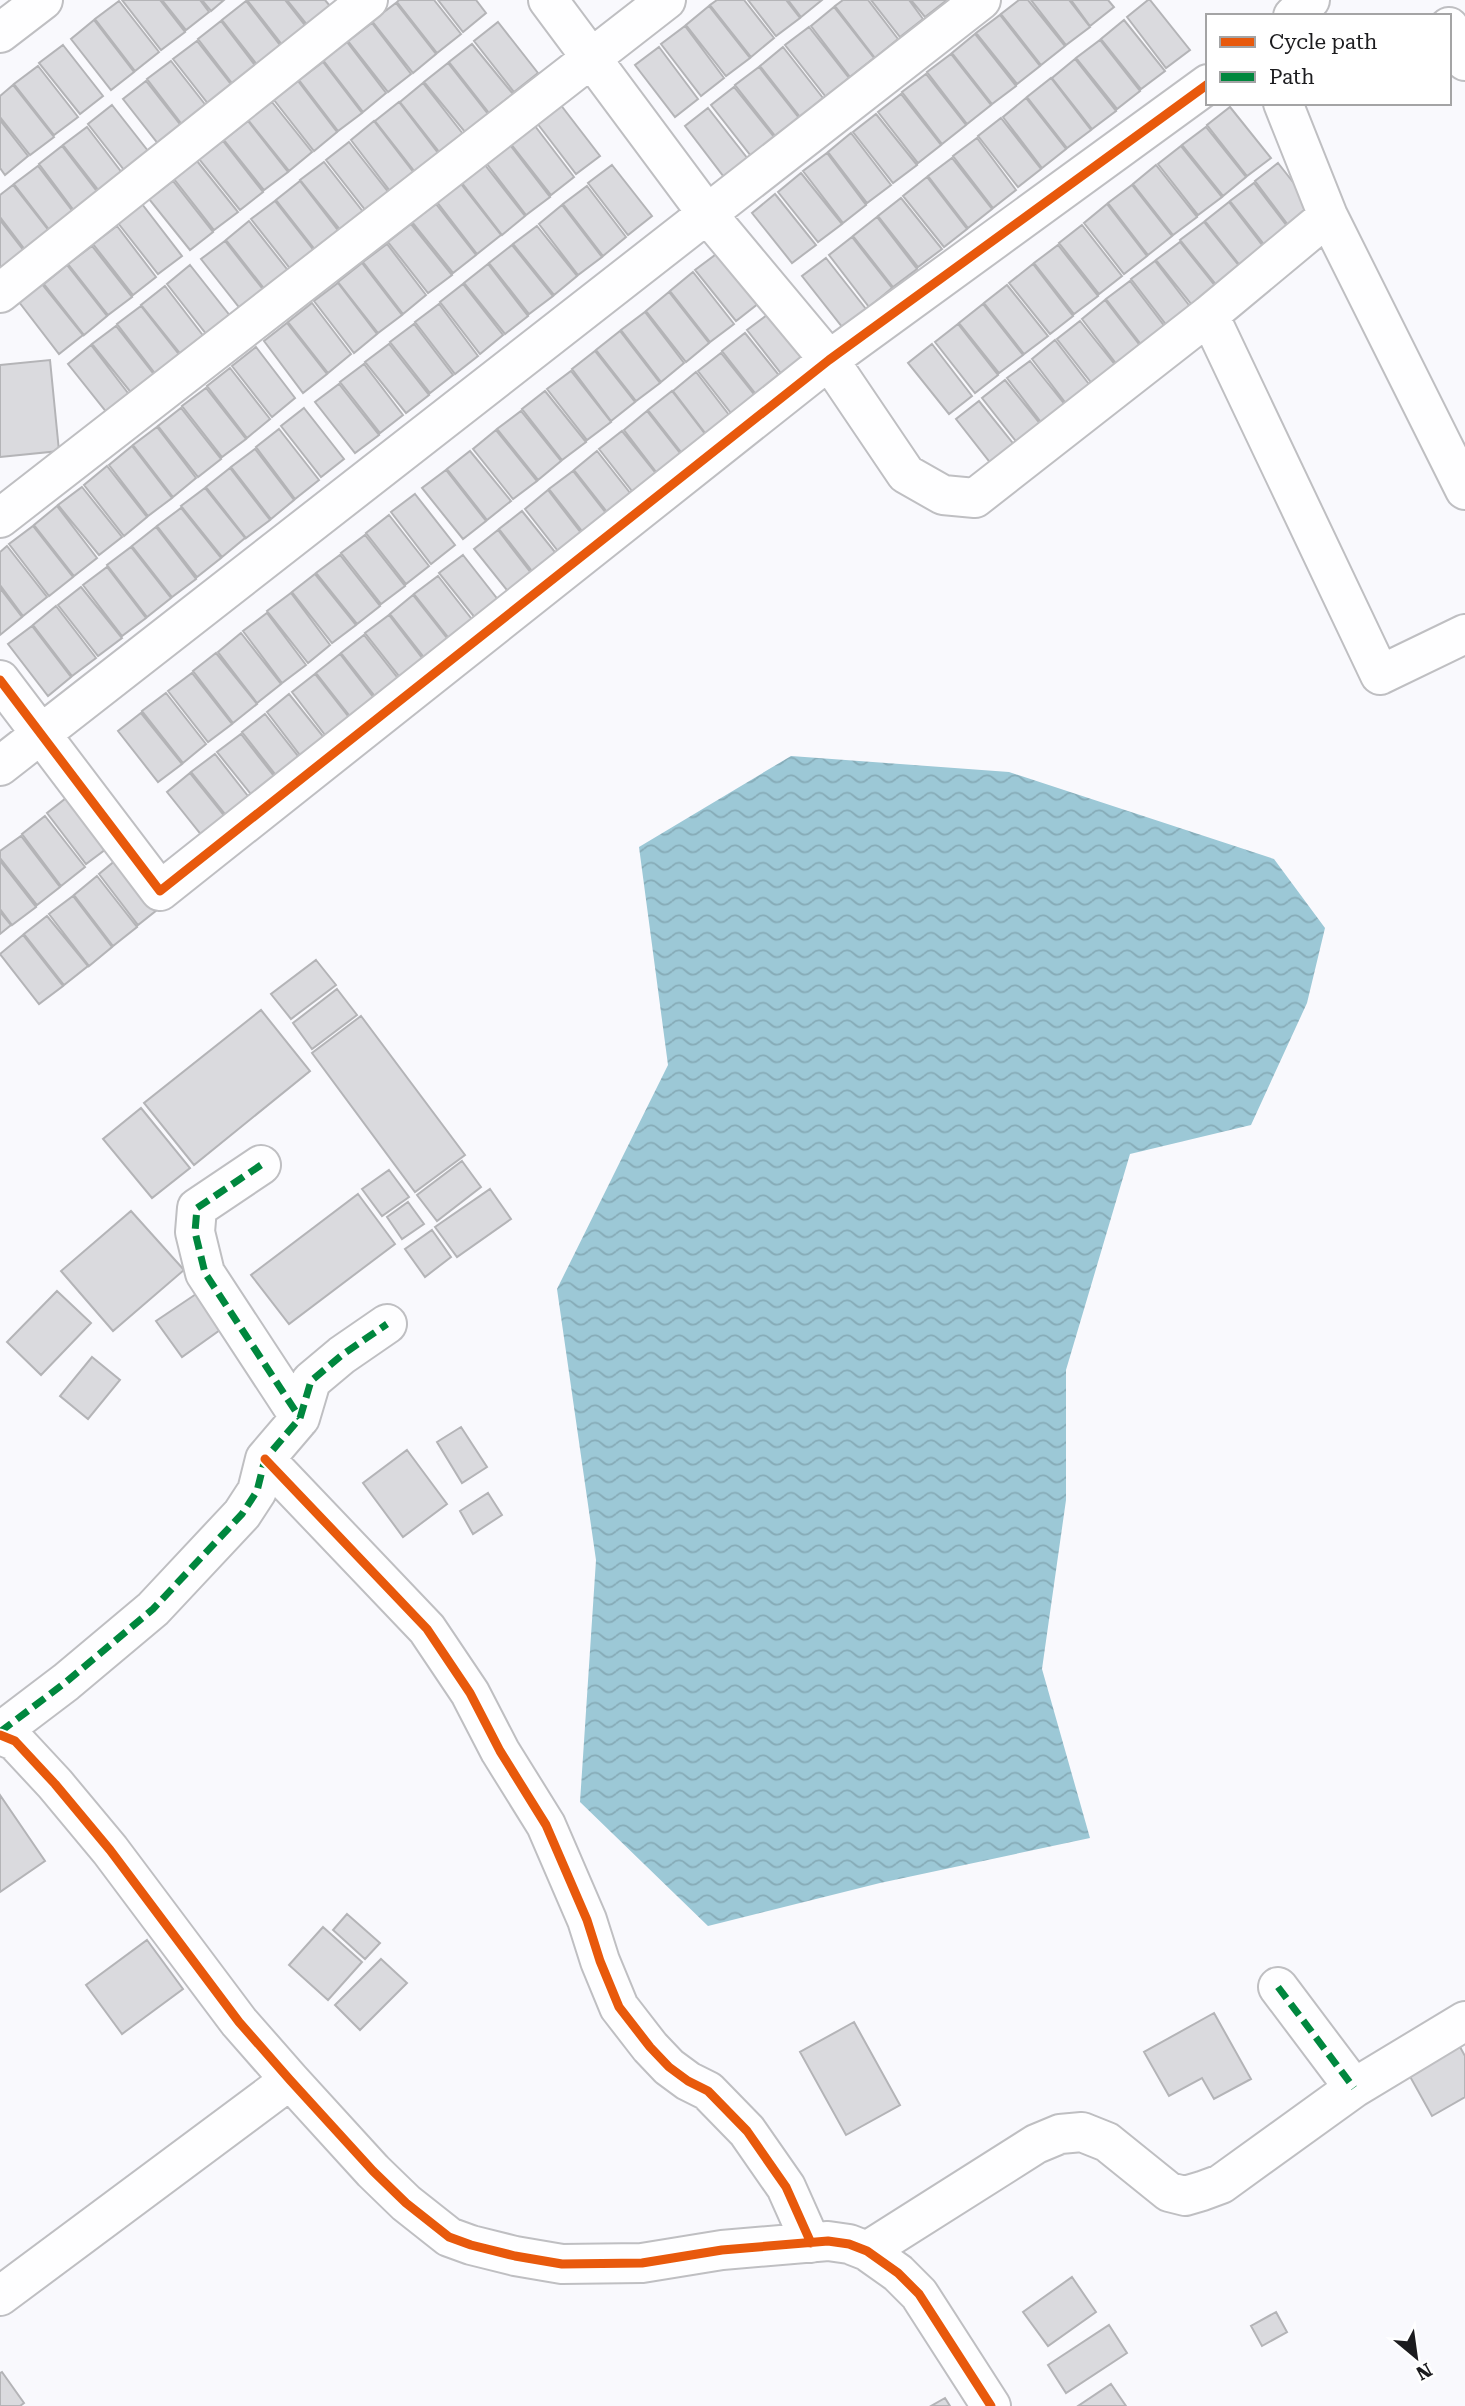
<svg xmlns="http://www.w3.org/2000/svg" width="1465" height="2406" viewBox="0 0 1465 2406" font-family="'Roboto Serif',serif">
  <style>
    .water { fill: url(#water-waves) }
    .building { fill: #dadade; stroke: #b4b4b7; stroke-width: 2 }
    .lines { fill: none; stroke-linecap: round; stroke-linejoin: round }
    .street-casing { stroke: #bfbfc2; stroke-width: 42 }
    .street { stroke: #fefeff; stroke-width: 38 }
    .quiet { stroke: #00873e; stroke-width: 7; stroke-dasharray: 14 7; stroke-linecap: butt }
    .cycleway-casing { stroke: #fff; stroke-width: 13 }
    .cycleway { stroke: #e8590c; stroke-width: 9 }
  </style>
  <defs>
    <pattern id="water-waves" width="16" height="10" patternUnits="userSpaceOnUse" patternTransform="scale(1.75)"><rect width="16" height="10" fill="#9cc8d6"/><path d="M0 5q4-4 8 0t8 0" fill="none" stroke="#86abb7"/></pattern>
  </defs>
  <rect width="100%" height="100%" fill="#f9f9fd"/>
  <!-- water -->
  <path class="water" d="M791,756L1009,772L1274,859L1325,928L1307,1003L1251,1125L1130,1154L1066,1370V1500L1042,1669L1090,1838L880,1883L708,1926L580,1802L596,1560L557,1289L668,1065L639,847Z"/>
  <!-- building -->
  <path class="building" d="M122,0H160L185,32L161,50Z
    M162,0H200L209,12L186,30Z
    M202,0H224L211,11Z
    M247,0H285L311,33L287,51Z
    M287,0H325L336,13L312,31Z
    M399,0H434L461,34L437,53L397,2Z
    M438,0H476L486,13L463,32Z
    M717,0H744L774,38L751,57L710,5Z
    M748,0H786L800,18L776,36Z
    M788,0H822L801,17Z
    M843,0H868L898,39L875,58L835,6Z
    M871,0H909L923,19L900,37Z
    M911,0H947L925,17Z
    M1019,0H1028L1065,46L1041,65L1001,14Z
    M1031,0H1069L1090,27L1066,45Z
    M1071,0H1108L1114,7L1090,26Z
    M1148,0H1150L1190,50L1166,68L1127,17Z
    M119,1L159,52L135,71L95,19Z
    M246,1L286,53L262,71L222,20Z
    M396,3L436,54L413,73L372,21Z
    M709,6L750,58L726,76L686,25Z
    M834,7L874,58L850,77L811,26Z
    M1000,15L1040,66L1017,84L976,33Z
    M94,20L134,72L111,90L71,39Z
    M1124,20L1165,71L1141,89L1101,39Z
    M221,21L261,73L238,91L198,39Z
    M498,22L538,73L514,92L474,41Z
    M372,23L411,74L388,92L348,41Z
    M685,26L724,78L701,96L661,44Z
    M809,27L849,78L826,97L785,45Z
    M975,34L1016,86L992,104L952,53Z
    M1100,40L1140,91L1117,109L1076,58Z
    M197,41L237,92L213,110L173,59Z
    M347,42L386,93L363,112L323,60Z
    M472,44L513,94L489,113L449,62Z
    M63,45L103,96L80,114L39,63Z
    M659,47L698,99L675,117L635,65Z
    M783,47L823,98L800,117L760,66Z
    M951,54L991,105L967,124L927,72Z
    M1075,59L1116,111L1092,129L1052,78Z
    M171,61L211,112L187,131L147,79Z
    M323,62L362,113L338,131L299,80Z
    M448,63L488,114L465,132L424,82Z
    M38,66L78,117L54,135L14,84Z
    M759,67L799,118L776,137L735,85Z
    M926,74L966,125L942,144L902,92Z
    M1051,78L1091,130L1067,148L1027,97Z
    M146,81L186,132L163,150L123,99Z
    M298,81L337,132L314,151L274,100Z
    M423,83L463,134L440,153L400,102Z
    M13,85L54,137L30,155L0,117V96Z
    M734,87L774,137L751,156L711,105Z
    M901,94L941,145L918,163L878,112Z
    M1026,98L1066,149L1042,168L1003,117Z
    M272,102L312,152L289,171L248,120Z
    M399,102L438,153L415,172L375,121Z
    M560,104L600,156L576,174L537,123Z
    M112,105L152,156L128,175L88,124Z
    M1230,107L1271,158L1247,176L1207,125Z
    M708,108L748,159L724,177L685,126Z
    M876,114L917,165L893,183L853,132Z
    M1001,118L1041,169L1018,187L978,136Z
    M0,120L28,156L5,175L0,168Z
    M248,121L288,172L264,190L224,140Z
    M374,121L414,173L390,191L351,140Z
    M535,126L574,177L551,195L511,144Z
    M87,127L126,178L103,196L63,145Z
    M1206,127L1246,177L1223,196L1182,145Z
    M851,133L891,185L867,203L828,152Z
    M977,138L1016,190L993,208L953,156Z
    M223,141L263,192L240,210L199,159Z
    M349,142L389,193L366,211L326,160Z
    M510,145L550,197L526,215L487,164Z
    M62,146L102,198L78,216L39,164Z
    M1181,146L1222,197L1198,215L1158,164Z
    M827,153L866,205L843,223L803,171Z
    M952,158L992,209L968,228L928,176Z
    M197,161L238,212L214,230L174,179Z
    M324,162L364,213L341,231L300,180Z
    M1278,163L1318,214L1294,233L1255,181Z
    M485,165L525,216L502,235L462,183Z
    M612,165L652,216L628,235L588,183Z
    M1156,165L1197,217L1173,235L1133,184Z
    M38,166L77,217L54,236L14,184Z
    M801,173L842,224L818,242L778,192Z
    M927,177L967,229L944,247L903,196Z
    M173,181L213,232L190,250L149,199Z
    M300,181L340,233L316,251L276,200Z
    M1254,183L1293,234L1270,252L1230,201Z
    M461,184L501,235L477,254L437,202Z
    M13,185L53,236L29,255L0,217V195Z
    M1132,185L1172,236L1148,255L1108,203Z
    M587,186L626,237L603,256L563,204Z
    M775,194L816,245L792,263L752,213Z
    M901,198L942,249L918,267L878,216Z
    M275,201L315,252L292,271L251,219Z
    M1229,202L1269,254L1245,272L1205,221Z
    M142,204L182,256L158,274L118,223Z
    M436,204L476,255L453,273L412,222Z
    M1107,204L1147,256L1124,274L1084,223Z
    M562,205L602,257L578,275L539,224Z
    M877,217L917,269L893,287L853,236Z
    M0,220L28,256L0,268Z
    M249,221L290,273L266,291L226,240Z
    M1204,222L1244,272L1221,291L1180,240Z
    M411,224L452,275L428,293L388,242Z
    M1082,225L1122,276L1099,294L1059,243Z
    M117,226L156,277L133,295L93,244Z
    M537,226L577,276L554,295L513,244Z
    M852,237L892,288L869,307L829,255Z
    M225,241L265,292L242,311L201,259Z
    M1180,242L1220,292L1196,310L1156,260Z
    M387,244L426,295L403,314L363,262Z
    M512,245L553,296L529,314L489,263Z
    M1058,245L1098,296L1074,314L1034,263Z
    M92,246L132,297L108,315L68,264Z
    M719,252L759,303L736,321L695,270Z
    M826,258L866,309L843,328L802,276Z
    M1155,261L1195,313L1171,331L1131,279Z
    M362,263L402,315L378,333L338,282Z
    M488,264L528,316L505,334L464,283Z
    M1033,264L1073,316L1050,334L1009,283Z
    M67,265L107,316L84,335L44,284Z
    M190,265L231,317L207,335L167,284Z
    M693,272L734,324L710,342L670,291Z
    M1130,281L1169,332L1146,351L1106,299Z
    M338,283L377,334L354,353L314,301Z
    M42,284L83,335L59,354L19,302Z
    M463,284L503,335L480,354L440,302Z
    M1007,285L1048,336L1024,354L984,303Z
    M165,286L205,338L182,356L141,305Z
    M669,292L709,343L686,362L646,311Z
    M1105,300L1145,352L1121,370L1082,319Z
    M312,303L351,354L328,373L288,322Z
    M439,304L478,356L455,374L415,322Z
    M983,304L1023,355L999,373L959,323Z
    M141,306L181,357L157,376L117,324Z
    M645,312L684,363L661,382L621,330Z
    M771,312L811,363L787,381L747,330Z
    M1080,321L1120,371L1097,390L1057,339Z
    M287,323L327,374L303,393L264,341Z
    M414,324L453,375L430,393L390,342Z
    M958,324L998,375L975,393L935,342Z
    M116,326L156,377L133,395L92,344Z
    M620,331L660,383L636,401L596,350Z
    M745,333L786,384L762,402L722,351Z
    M1055,340L1095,392L1071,410L1032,359Z
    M389,344L429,395L406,413L365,362Z
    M932,344L972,396L949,414L908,363Z
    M91,345L131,397L108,414L68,364Z
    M256,347L295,398L272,417L232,366Z
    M595,351L635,402L611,421L572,369Z
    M721,353L761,403L738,422L698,371Z
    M50,360L59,451L0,457V365Z
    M1030,361L1070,411L1047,430L1007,378Z
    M364,364L403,415L380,433L340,382Z
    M230,368L270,419L247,438L207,386Z
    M571,371L611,422L587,440L547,389Z
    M696,372L736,424L712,442L673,391Z
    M1005,380L1046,431L1022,449L982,398Z
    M339,384L379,435L355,453L315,402Z
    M206,388L246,439L222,457L182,406Z
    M545,391L586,442L562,460L522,409Z
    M672,391L712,443L688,461L648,410Z
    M979,401L1020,452L996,470L956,419Z
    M181,408L221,459L198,477L158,426Z
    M304,408L344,459L321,477L281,426Z
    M521,411L561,461L538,480L497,429Z
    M647,411L687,462L663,481L624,430Z
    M157,427L196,478L173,497L133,445Z
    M279,429L319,480L295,499L256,447Z
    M496,430L537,481L513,499L473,449Z
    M622,431L663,482L639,500L599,449Z
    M132,446L172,498L148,516L109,465Z
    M255,449L294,500L271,519L231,467Z
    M470,451L511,501L487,520L447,469Z
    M597,451L638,503L614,521L574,470Z
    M107,466L147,517L124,536L84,485Z
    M230,468L270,520L246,538L206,487Z
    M446,470L486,521L463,539L422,488Z
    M573,471L613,522L589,540L549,489Z
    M82,487L122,537L99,555L58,505Z
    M205,488L245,538L222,557L181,506Z
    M548,490L588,542L565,560L525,509Z
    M415,494L455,545L431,564L391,512Z
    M57,506L97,558L74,576L34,525Z
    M181,508L221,558L197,577L157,526Z
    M522,511L563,562L539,580L499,529Z
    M389,515L429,566L406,584L366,533Z
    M33,526L73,577L49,596L9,544Z
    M156,527L196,579L172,597L132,546Z
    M498,530L538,582L515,600L474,549Z
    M365,535L405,586L381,604L341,553Z
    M7,546L47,597L23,616L0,585V552Z
    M131,547L171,598L147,617L107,565Z
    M340,555L380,606L357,624L316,573Z
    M463,555L503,606L480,624L439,573Z
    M107,567L146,618L122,636L83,585Z
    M315,574L356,625L332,643L292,592Z
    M438,576L478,627L455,646L414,594Z
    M81,587L122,638L98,656L58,605Z
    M0,588L22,617L0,635Z
    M291,593L330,645L308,663L267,611Z
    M413,595L454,647L430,665L390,614Z
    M56,606L96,658L72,676L33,625Z
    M267,613L306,665L282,683L243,631Z
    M389,615L429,667L406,685L365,633Z
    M32,626L71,677L48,696L8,644Z
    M241,633L281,684L257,703L218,652Z
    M364,635L404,686L381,704L341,653Z
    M216,653L257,704L233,723L193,671Z
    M340,654L380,706L356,724L316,673Z
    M192,673L232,724L208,742L168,691Z
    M315,674L355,725L332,744L292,692Z
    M166,693L206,744L183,763L142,711Z
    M289,694L330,745L306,763L267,712Z
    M141,713L182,764L158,782L118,731Z
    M265,714L305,765L282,783L242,732Z
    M241,734L281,785L258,803L217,752Z
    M215,754L255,805L232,823L191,772Z
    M190,773L231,824L207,842L167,792Z
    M70,795L110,846L86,864L47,813Z
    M45,816L85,867L61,886L22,834Z
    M21,836L60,887L37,905L0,858V851Z
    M122,855L162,906L138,925L99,874Z
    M0,861L36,907L12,925L0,909Z
    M97,876L137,927L113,946L74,895Z
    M73,896L112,947L89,966L49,914Z
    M0,912L11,925L0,934Z
    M47,916L88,966L64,985L24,934Z
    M23,935L63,986L39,1004L0,954Z
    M316,960L336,985L291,1019L271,994Z
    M337,989L357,1015L312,1049L293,1023Z
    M261,1010L310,1071L194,1165L144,1103Z
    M361,1016L465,1155L415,1192L312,1053Z
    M141,1108L190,1168L152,1198L103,1139Z
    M462,1161L481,1187L437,1221L417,1195Z
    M389,1170L409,1197L382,1216L362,1189Z
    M490,1189L511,1219L457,1257L435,1227Z
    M358,1194L395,1244L289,1324L251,1275Z
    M408,1202L424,1224L402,1239L387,1217Z
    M131,1211L184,1270L113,1331L61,1271Z
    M432,1230L451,1257L425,1277L405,1249Z
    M202,1290L227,1325L182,1357L156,1321Z
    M57,1291L91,1323L41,1375L7,1342Z
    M92,1357L120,1380L88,1419L60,1396Z
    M461,1427L487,1467L462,1483L437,1442Z
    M407,1450L447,1504L403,1537L363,1483Z
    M488,1493L502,1515L473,1534L460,1511Z
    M0,1795L45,1861L0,1892Z
    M347,1914L380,1943L365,1959L333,1930Z
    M323,1927L362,1962L328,2000L289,1965Z
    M147,1940L183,1989L122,2034L86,1985Z
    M381,1959L407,1983L360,2030L335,2005Z
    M1214,2013L1251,2079L1214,2099L1202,2078L1169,2096L1144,2052Z
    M854,2022L900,2105L846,2135L800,2052Z
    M1454,2036L1465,2056V2097L1432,2116L1403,2064Z
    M1072,2277L1096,2312L1048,2346L1023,2312Z
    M1276,2312L1287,2332L1262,2346L1251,2326Z
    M1109,2325L1127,2353L1066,2393L1048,2365Z
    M2,2372L24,2403L20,2406H0V2373Z
    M1111,2384L1126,2406H1078Z
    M945,2398L950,2406H931Z"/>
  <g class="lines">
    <!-- street casing -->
    <g class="street-casing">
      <path id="street" d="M548,0L708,215L829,360L906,474L943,495L975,498L1209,315L1328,216L1283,103
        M1293,16L1310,0
        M1449,27L1465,61
        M0,33L43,0
        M1328,216L1465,490
        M0,293L368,0
        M1209,315L1380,675L1465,634
        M0,518L666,0
        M0,680L160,891L829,360L1208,84
        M0,766L981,0
        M261,1165L197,1208L195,1232L205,1273L300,1418
        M265,1459L427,1629L470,1693L500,1751L546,1825L587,1920L600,1961L619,2007L650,2047L669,2067L688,2081L708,2091L747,2131L786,2187L811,2243
        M0,1732L66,1682L153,1609L242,1514L257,1491L265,1459L300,1418L311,1381L342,1355L387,1324
        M0,1735L15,1741L55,1784L110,1850L239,2022L290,2080L373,2171L406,2203L449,2237L471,2245L515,2256L562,2264L642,2263L722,2250L828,2241L849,2244L867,2251L898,2273L919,2294L991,2406
        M1278,1987L1354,2088
        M867,2251L1036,2144L1060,2134L1082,2132L1107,2142L1169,2192L1185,2196L1202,2191L1221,2184L1354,2088L1465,2021
        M0,2296L290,2080"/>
    </g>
    <!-- street -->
    <use href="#street" class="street"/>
    <!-- quiet -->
    <path class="quiet" d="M261,1165L197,1208L195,1232L205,1273L300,1418
      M0,1732L66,1682L153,1609L242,1514L257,1491L265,1459L300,1418L311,1381L342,1355L387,1324
      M1278,1987L1354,2088"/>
    <!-- cycleway casing -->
    <g class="cycleway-casing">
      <path id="cycleway" d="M0,680L160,891L829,360L1208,84
        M265,1459L427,1629L470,1693L500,1751L546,1825L587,1920L600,1961L619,2007L650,2047L669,2067L688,2081L708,2091L747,2131L786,2187L811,2243
        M0,1735L15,1741L55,1784L110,1850L239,2022L290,2080L373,2171L406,2203L449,2237L471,2245L515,2256L562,2264L642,2263L722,2250L828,2241L849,2244L867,2251L898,2273L919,2294L991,2406"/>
    </g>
    <!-- cycleway -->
    <use href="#cycleway" class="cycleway"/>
  </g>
  <!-- legend -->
  <rect x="1206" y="14" width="245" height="91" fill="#ffffff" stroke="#a4a4a5" stroke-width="2"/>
  <rect x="1220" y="37" width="35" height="10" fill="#e8590c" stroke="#a4a4a5" stroke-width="2"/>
  <text x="1269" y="49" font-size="21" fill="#1c1c1f">Cycle path</text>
  <rect x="1220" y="72" width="35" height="10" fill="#00873e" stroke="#a4a4a5" stroke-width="2"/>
  <text x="1269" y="84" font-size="21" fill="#1c1c1f">Path</text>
  <!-- north arrow -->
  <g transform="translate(1416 2357) rotate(151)" stroke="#ffffff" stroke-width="5" paint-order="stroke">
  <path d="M0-5L12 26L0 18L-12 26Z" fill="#1c1c1f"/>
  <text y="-10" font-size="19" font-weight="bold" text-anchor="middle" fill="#1c1c1f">N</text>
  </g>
</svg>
